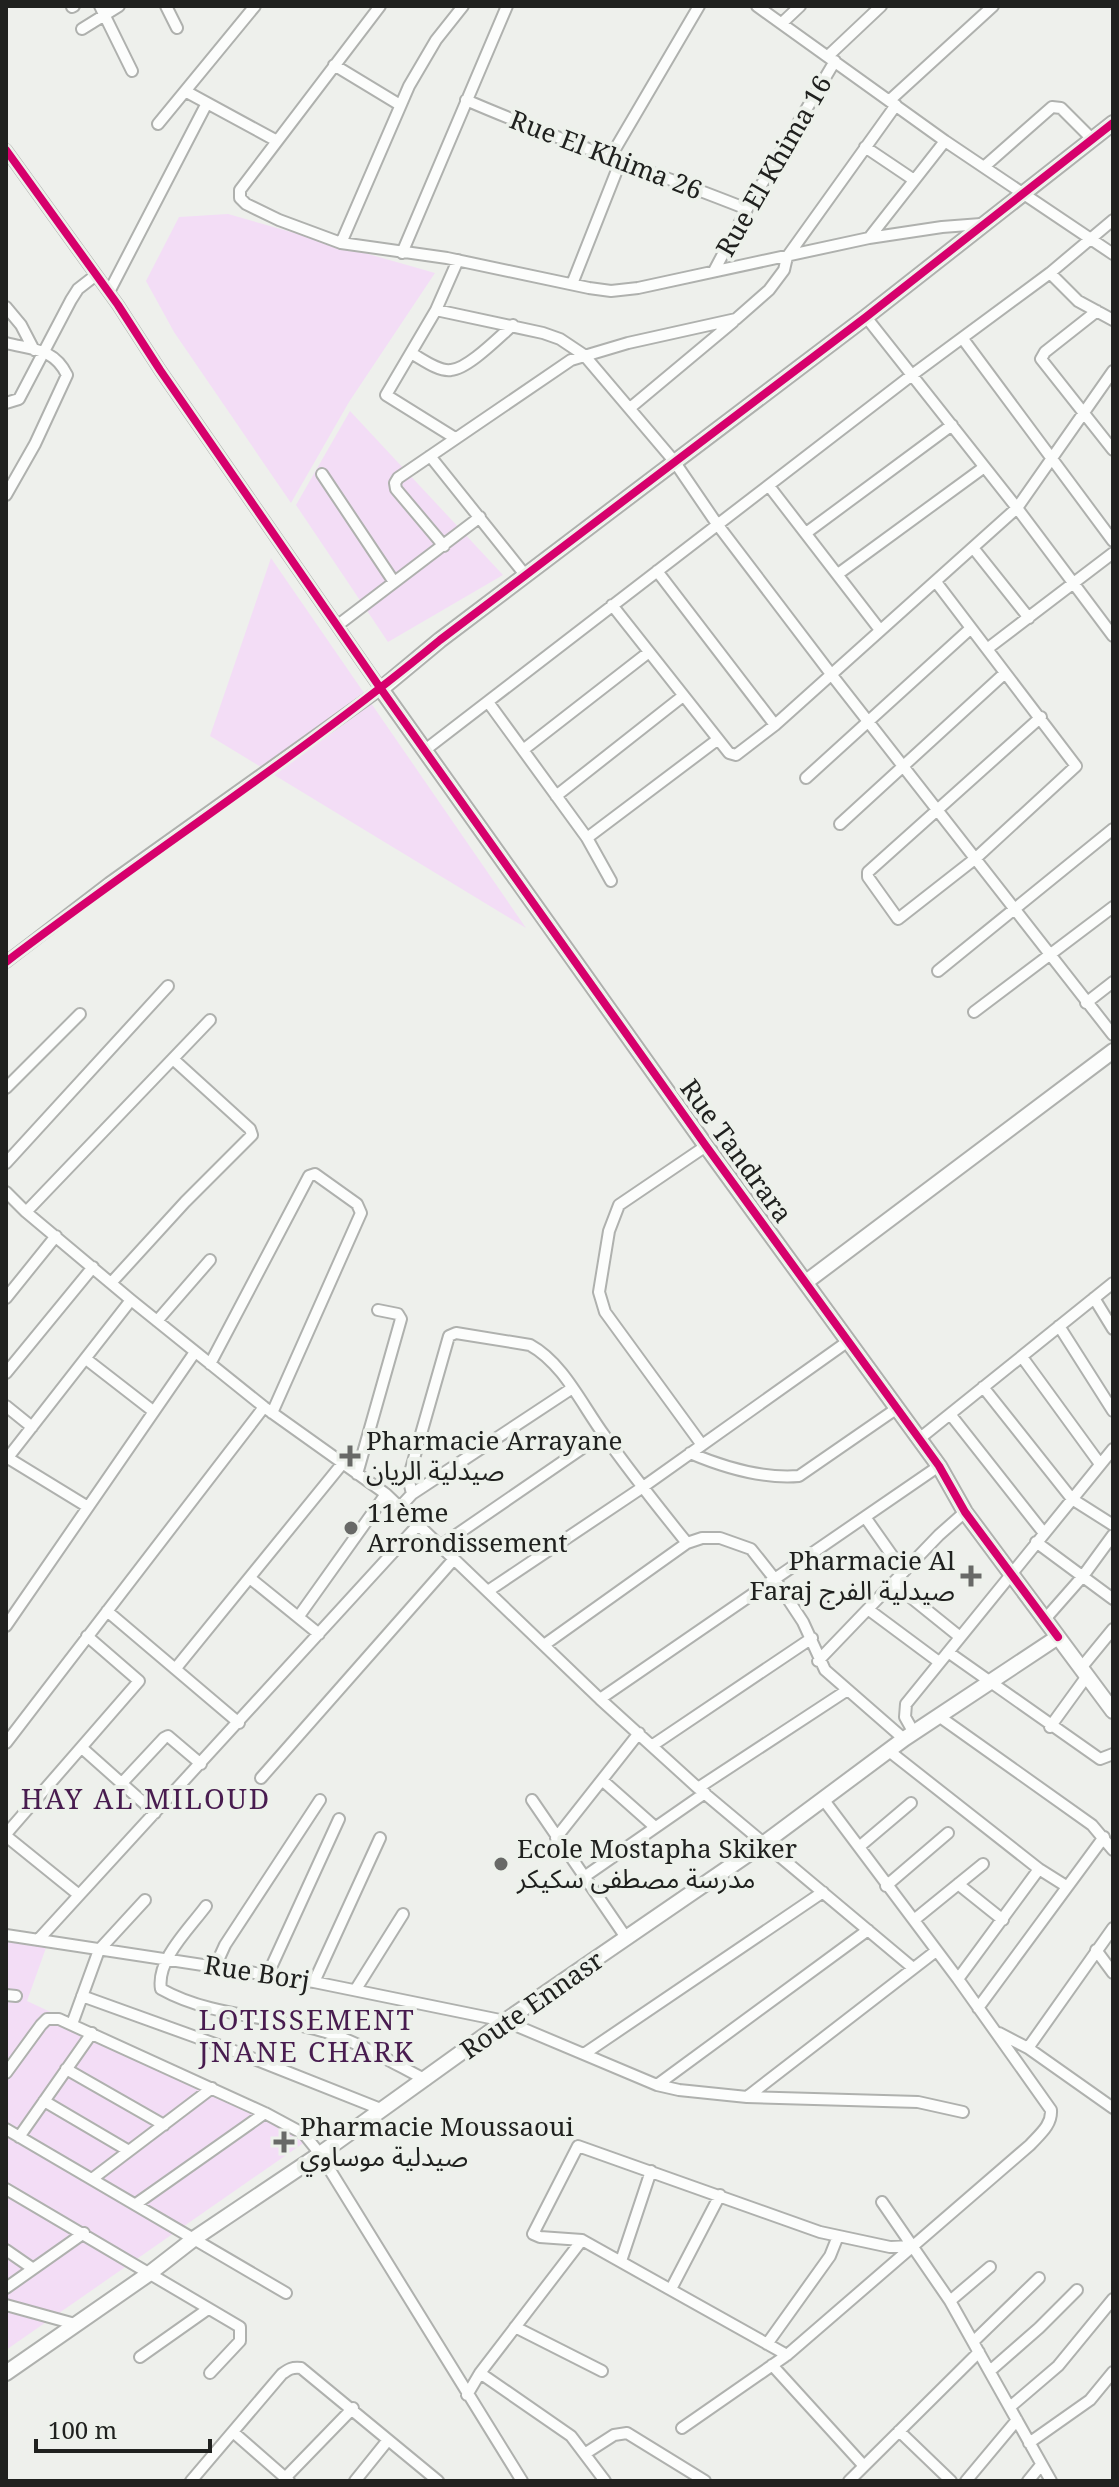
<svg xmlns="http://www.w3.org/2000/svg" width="1119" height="2487" viewBox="0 0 1119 2487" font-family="'Noto Serif','Noto Sans Arabic',serif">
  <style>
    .green { fill: #f3ddf6 }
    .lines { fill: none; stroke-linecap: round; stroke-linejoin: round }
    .street-casing { stroke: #afb1ae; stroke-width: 14 }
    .secondary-casing { stroke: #afb1ae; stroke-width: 18 }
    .street { stroke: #fcfdfc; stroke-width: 10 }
    .secondary { stroke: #fcfdfc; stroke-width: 14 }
    .cycleway-casing { stroke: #edf1eb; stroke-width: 13 }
    .cycleway { stroke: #d6006c; stroke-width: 8 }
    .poi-dot { fill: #686967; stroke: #edf1eb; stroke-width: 3 }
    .labels { text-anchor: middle; stroke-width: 8; stroke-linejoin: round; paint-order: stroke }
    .street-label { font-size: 26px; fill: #20211f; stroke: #edf1eb }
    .poi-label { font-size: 26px; fill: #20211f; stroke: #edf1eb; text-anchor: start }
    .neighbourhood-label { font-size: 28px; letter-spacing: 2px; fill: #481c4f; stroke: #edf1eb }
  </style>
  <rect width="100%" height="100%" fill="#eef0ec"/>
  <!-- green -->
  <path class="green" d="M228,214L435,273L349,402L291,503L174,332L146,281L179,217Z
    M350,411L503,575L388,642L296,505Z
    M271,558L526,928L210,736Z
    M6,1939L47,1945L27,2001L315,2135L6,2350Z"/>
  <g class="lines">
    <!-- street casing -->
    <g class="street-casing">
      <path id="street" d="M100,6L132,71
        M166,6L177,28
        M380,6L240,190V198L246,204L279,220L341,243L447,258L589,288L611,291L638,288L869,238L942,227L981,224
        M757,6L945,141L1113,254
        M72,7L74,6
        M782,23L800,6
        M82,29L119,6
        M828,56L881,6
        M334,65L400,105
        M185,91L277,141
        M466,100C558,140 654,172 747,209
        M890,100L993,6
        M158,124L255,6
        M865,147L914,180
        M6,150L118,305L160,370L381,689L109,883L6,962
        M611,156L699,6
        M985,166L1052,107L1061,108L1092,139
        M869,238L945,141
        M341,243L409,86L436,40L463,6
        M402,253L507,6
        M714,271L747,209L835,61
        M1050,273L1078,301L1113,320
        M572,284L621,160
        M109,292L207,103
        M6,307L21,325L34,350
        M436,310L543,333L560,339L584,355L674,461L717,524L831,674L1113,1035
        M1097,311L1045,352L1041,359L1113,450
        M866,317L1017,508L1113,636
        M963,339L1113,541
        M6,343C33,350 54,348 67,375L35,444L6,495
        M411,353C422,359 439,372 451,370C468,369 499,337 513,325
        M6,403L19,399L71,300L78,289L96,275
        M630,408L733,322
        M455,438L386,395L436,310L458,260
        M430,456L526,576
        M322,474L394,582
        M769,486L880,630
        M806,533L952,425
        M444,546L396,489L395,483L398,478L571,360L628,343L736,319L769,290L784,270L787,257L896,105
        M974,549L1029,618
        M657,571L775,725
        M838,574L983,468
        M936,582L1076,766L976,858L898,919L868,877V872L1041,717
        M612,605L729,753L736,755L775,725L1017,508L1113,371
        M338,625L480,517
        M987,649L1113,553
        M488,702L587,838L611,881
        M425,750L912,375L1050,273L1113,220
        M523,750L649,652
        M806,778L970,629
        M556,796L683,696
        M840,824L1005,673
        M587,838L717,740
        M938,971L1113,829
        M1086,1003L1113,982
        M974,1012L1113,907
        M6,1088L80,1014
        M6,1163L168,986
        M6,1192L26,1212L131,1300L264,1407L386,1494L600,1699L698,1788L913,1968
        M26,1212L210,1020
        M111,1283L185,1202L252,1135L250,1129L173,1059
        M6,1298L56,1236
        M1094,1298L1113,1329
        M157,1321L210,1260
        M1059,1326L1113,1411
        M1022,1357L1100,1464
        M86,1359L153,1411
        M210,1364L309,1176L315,1174L357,1204L361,1213L272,1413
        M6,1373L93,1267
        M983,1387L1072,1499L1113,1525
        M6,1406L32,1427
        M950,1414L1043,1532
        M919,1439L1113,1283
        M702,1445L605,1312L599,1292L609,1231L619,1205L706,1146
        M690,1453C723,1467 763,1479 799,1476L896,1409
        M8,1458L88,1507
        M6,1460L131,1300
        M357,1474L401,1319L398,1314L378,1310
        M412,1494L409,1481L411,1469L449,1336L456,1333L530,1345C563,1363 582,1405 604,1435C630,1472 658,1507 687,1543L702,1538H720L751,1549L774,1578L803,1622L825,1670L904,1739
        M400,1507L412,1494L571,1389
        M865,1517L903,1571
        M1036,1542L1113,1599
        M440,1546L603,1434
        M251,1579L319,1634
        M893,1583L960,1637
        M488,1591L643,1487L847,1342
        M869,1610L939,1662
        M107,1611L239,1723
        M299,1616L386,1494
        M1046,1618L1083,1576L1113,1535
        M6,1626L195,1352
        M544,1645L687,1543
        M948,1652L1100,1759L1113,1754
        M818,1661L939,1535L965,1512
        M176,1668L342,1464
        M1081,1668L1113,1629
        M600,1699L939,1466
        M940,1717L1092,1825L1113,1850
        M1050,1727L1087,1676
        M914,1733L905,1717L906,1704L1113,1449
        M6,1743L264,1407
        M653,1745L812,1638
        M82,1748L155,1813
        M889,1751L1039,1869L1066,1886
        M261,1778L454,1559
        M602,1780L655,1827
        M122,1783L164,1738L168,1736L201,1764
        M698,1788L846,1691
        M532,1800L627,1939
        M6,1834L139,1681L87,1636
        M6,1836L79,1895
        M556,1838L639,1733
        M859,1847L911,1803
        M584,1877L705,1793
        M958,1884L1003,1920
        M886,1886L948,1833
        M206,1906C190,1928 156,1960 161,1989C207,2015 265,2016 315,2029C354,2039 391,2062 426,2080
        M914,1920L983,1864
        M6,1935L314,1982L505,2021L657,2085L679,2090L747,2097L936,1951
        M38,1940L418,1525
        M1096,1950L1113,1973
        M215,1967L225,1945L320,1800
        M268,1974L339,1819
        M958,1979L1039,1869
        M314,1982L380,1838
        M356,1989L403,1914
        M6,1995L16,1996
        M82,1996L229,2049L383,2110
        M978,2008L1104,1837
        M72,2024L99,1950L145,1900
        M999,2033L1028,2048L1113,2108
        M1028,2048L1113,1928
        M584,2054L823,1892
        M66,2069L164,2125
        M6,2073L41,2025L47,2019H59L265,2113
        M657,2085L868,1930
        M747,2097L918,2102L963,2112
        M44,2101L129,2151
        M6,2129L286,2293
        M19,2137L92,2033
        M92,2179L212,2088
        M6,2189L240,2327V2341L210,2373
        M882,2202L950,2301L1051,2481
        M136,2204L265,2113L304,2134L320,2154L522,2481
        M6,2250L32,2268
        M621,2261L651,2171
        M6,2288L84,2233
        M671,2289L720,2195
        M950,2301L990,2267
        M6,2305L75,2324
        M515,2327L602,2371
        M974,2341L1039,2278
        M767,2344L830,2256L838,2236
        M787,2355L582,2240L540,2237L533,2234L578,2146L820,2232L890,2247L911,2246
        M140,2357L208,2309
        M772,2365L863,2465
        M991,2370L1039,2328L1077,2290
        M480,2373L571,2436L605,2481
        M467,2395L480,2373L582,2240
        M1010,2407L1058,2366L1113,2299
        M682,2428L787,2355L1030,2145C1040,2134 1052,2125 1051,2110L958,1979L823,1799
        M899,2431L951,2481
        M233,2432L289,2481
        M1029,2443L1090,2400L1113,2372
        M586,2453L614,2435L627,2433L705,2481
        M285,2478L353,2408
        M191,2481L282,2374C289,2369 292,2367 301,2368L438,2481
        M355,2481L388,2440
        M849,2481L979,2352
        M966,2481L1017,2420
        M1028,2481L1041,2465"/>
    </g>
    <!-- secondary casing -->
    <g class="secondary-casing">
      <path id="secondary" d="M1113,123L866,317L440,640L381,689L706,1146L939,1466L965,1512L1113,1711
        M806,1282L1113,1051
        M6,2373L150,2273L195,2238L320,2154L505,2021L763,1844L904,1739L1058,1637"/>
    </g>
    <!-- street -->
    <use href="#street" class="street"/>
    <!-- secondary -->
    <use href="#secondary" class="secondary"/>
    <!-- cycleway casing -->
    <g class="cycleway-casing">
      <path id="cycleway" d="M6,150L118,305L160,370L381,689L706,1146L939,1466L965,1512L1058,1637
        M6,962C149,853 301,755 440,640L866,317L1113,123"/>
    </g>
    <!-- cycleway -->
    <use href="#cycleway" class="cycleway"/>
  </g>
  <!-- markers -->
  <g class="poi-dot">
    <path d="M346 1444h8v8h8v8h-8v8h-8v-8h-8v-8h8z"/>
    <circle cx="351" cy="1528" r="8"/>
    <path d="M967 1564h8v8h8v8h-8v8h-8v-8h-8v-8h8z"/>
    <circle cx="501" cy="1864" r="8"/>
    <path d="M280 2130h8v8h8v8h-8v8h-8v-8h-8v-8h8z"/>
  </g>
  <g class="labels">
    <!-- street labels -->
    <g class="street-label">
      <text transform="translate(606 155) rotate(21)" y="9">Rue El Khima 26</text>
      <text transform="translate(774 166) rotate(-60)" y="9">Rue El Khima 16</text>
      <text transform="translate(736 1151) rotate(54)" y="9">Rue Tandrara</text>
      <text transform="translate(257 1973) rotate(9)" y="9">Rue Borj</text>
      <text transform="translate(532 2005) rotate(-35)" y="9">Route Ennasr</text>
    </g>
    <!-- poi labels -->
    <g class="poi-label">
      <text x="366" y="1450">Pharmacie Arrayane<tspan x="366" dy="30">صيدلية الريان</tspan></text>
      <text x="367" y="1522">11ème<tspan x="367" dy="30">Arrondissement</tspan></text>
      <text x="955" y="1570" text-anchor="end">Pharmacie Al<tspan x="955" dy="30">Faraj صيدلية الفرج</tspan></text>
      <text x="517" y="1858">Ecole Mostapha Skiker<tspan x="517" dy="30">مدرسة مصطفى سكيكر</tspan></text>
      <text x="300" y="2136">Pharmacie Moussaoui<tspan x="300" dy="30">صيدلية موساوي</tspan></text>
    </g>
    <!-- neighbourhood labels -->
    <g class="neighbourhood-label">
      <text x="146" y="1809">HAY AL MILOUD</text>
      <text x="307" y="2030">LOTISSEMENT<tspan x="307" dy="32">JNANE CHARK</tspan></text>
    </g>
  </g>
  <!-- border -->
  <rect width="1119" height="2487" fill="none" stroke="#20211f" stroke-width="16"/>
  <!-- scale -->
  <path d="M36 2439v12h174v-12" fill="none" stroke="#20211f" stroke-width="4"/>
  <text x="48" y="2439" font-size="24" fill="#20211f" stroke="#edf1eb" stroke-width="6" paint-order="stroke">100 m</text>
</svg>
